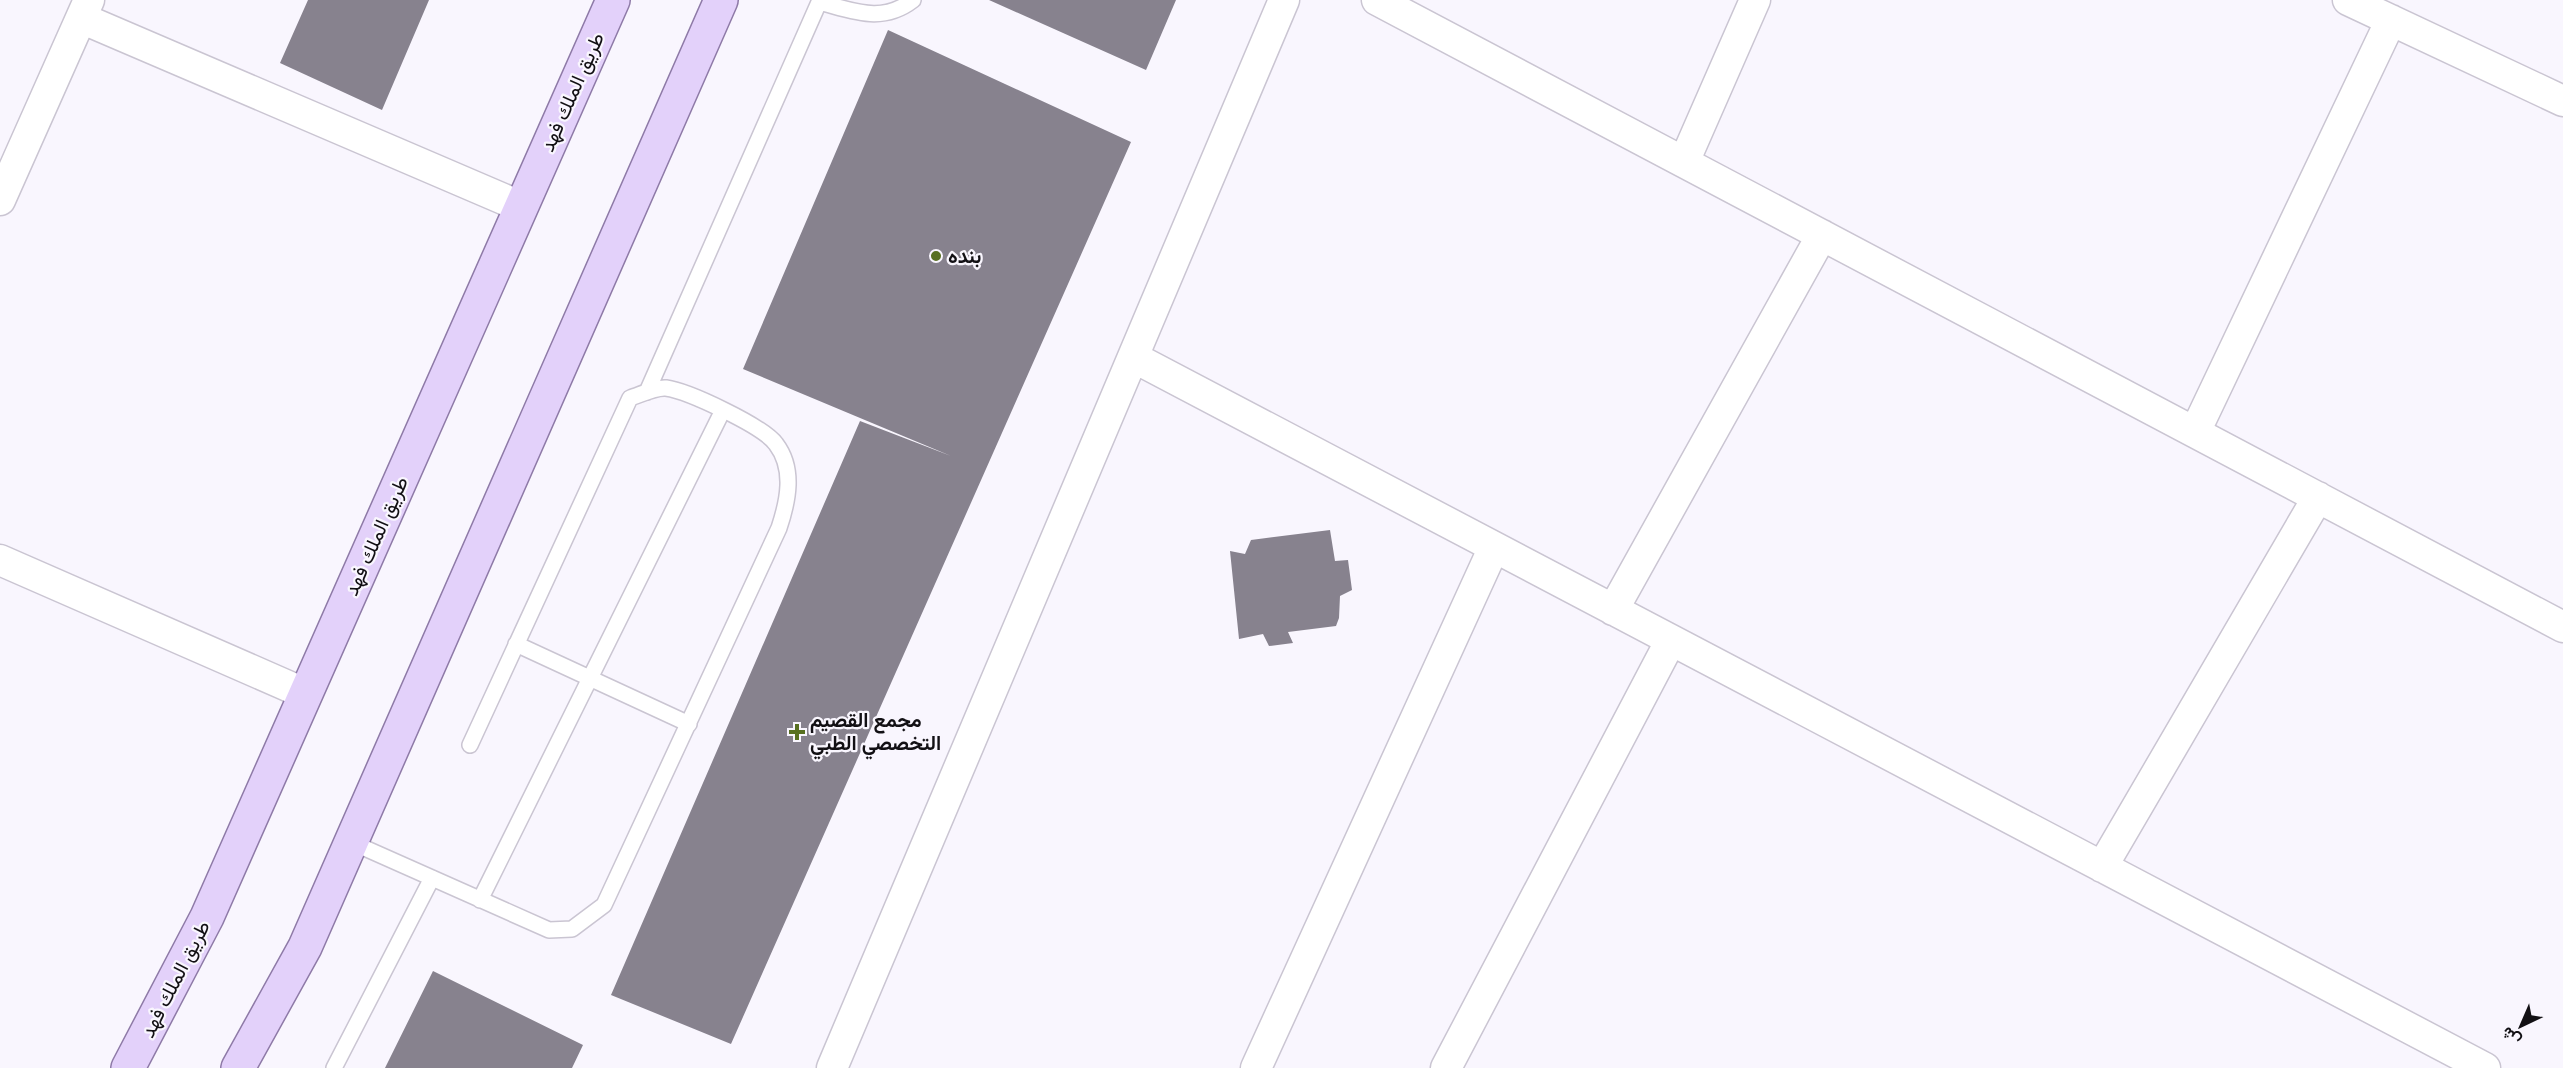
<svg xmlns="http://www.w3.org/2000/svg" width="2563" height="1068" viewBox="0 0 2563 1068" font-family="Karla,Vazirmatn,sans-serif">
  <style>
    .building { fill: #87828e }
    .lines { fill: none; stroke-linecap: round; stroke-linejoin: round }
    .lane-casing { stroke: #cac5d2; stroke-width: 18 }
    .street-casing { stroke: #cac5d2; stroke-width: 33 }
    .primary-casing { stroke: #8e7aa7; stroke-width: 36 }
    .lane { stroke: #fff; stroke-width: 15 }
    .street { stroke: #fff; stroke-width: 30 }
    .primary { stroke: #e3d1fa; stroke-width: 33 }
    .poi-dot { fill: #587021; stroke: #f9f6fe; stroke-width: 2 }
    .labels { text-anchor: middle; stroke-width: 4.5; stroke-linejoin: round; paint-order: stroke }
    .street-label { font-size: 20px; fill: #121014; stroke: #f9f6fe }
    .poi-label { font-size: 20px; font-weight: bold; fill: #121014; stroke: #f9f6fe; text-anchor: start }
  </style>
  <rect width="100%" height="100%" fill="#f9f6fe"/>
  <!-- building -->
  <path class="building" d="M308,0H429L382,110L280,63Z
    M989,0H1176L1146,70Z
    M888,30L1131,142L731,1044L611,995L860,421L951,456L743,369Z
    M1330,530L1335,561L1348,560L1352,590L1340,596L1339,618L1336,626L1288,632L1293,643L1269,646L1263,634L1239,639L1230,551L1245,554L1251,540Z
    M433,971L583,1045L572,1068H385Z"/>
  <g class="lines">
    <!-- lane casing -->
    <g class="lane-casing">
      <path id="lane" d="M819,2C854,11 882,24 913,0
        M647,392L820,0
        M516,644L689,724
        M351,842L549,930L572,929L604,905L779,528C788,501 795,469 776,444C763,426 688,391 666,388C655,387 640,395 630,398L470,745
        M480,900L723,410
        M334,1068L432,878"/>
    </g>
    <!-- street casing -->
    <g class="street-casing">
      <path id="street" d="M1377,0L2563,627
        M2348,0L2563,101
        M81,18L522,207
        M1684,162L1755,0
        M0,200L89,0
        M1133,357L2485,1068
        M2195,432L2391,20
        M0,560L306,694
        M1613,610L1822,235
        M2102,867L2318,497
        M832,1068L1284,0
        M1256,1068L1494,547
        M1446,1068L1671,640"/>
    </g>
    <!-- primary casing -->
    <g class="primary-casing">
      <path id="primary" d="M128,1068L207,917L613,0
        M238,1068L305,947L721,0"/>
    </g>
    <!-- lane -->
    <use href="#lane" class="lane"/>
    <!-- street -->
    <use href="#street" class="street"/>
    <!-- primary -->
    <use href="#primary" class="primary"/>
  </g>
  <!-- markers -->
  <g class="poi-dot">
    <circle cx="936" cy="256" r="6"/>
    <path d="M794 723h6v6h6v6h-6v6h-6v-6h-6v-6h6z"/>
  </g>
  <g class="labels">
    <!-- street labels -->
    <g class="street-label">
      <text transform="translate(572 92) rotate(-66)" y="7">طريق الملك فهد</text>
      <text transform="translate(376 536) rotate(-66)" y="7">طريق الملك فهد</text>
      <text transform="translate(175 979) rotate(-63)" y="7">طريق الملك فهد</text>
    </g>
    <!-- poi labels -->
    <g class="poi-label">
      <text x="948" y="263">بنده</text>
      <text x="810" y="727">مجمع القصيم<tspan x="810" dy="23">التخصصي الطبي</tspan></text>
    </g>
  </g>
  <!-- north arrow -->
  <g transform="translate(2521 1026) rotate(224)" stroke="#f9f6fe" stroke-width="4.5" paint-order="stroke">
  <path d="M0-4.5L10 22L0 15L-10 22Z" fill="#121014"/>
  <text y="-9" font-size="16" font-weight="bold" text-anchor="middle" fill="#121014">ش</text>
  </g>
</svg>
